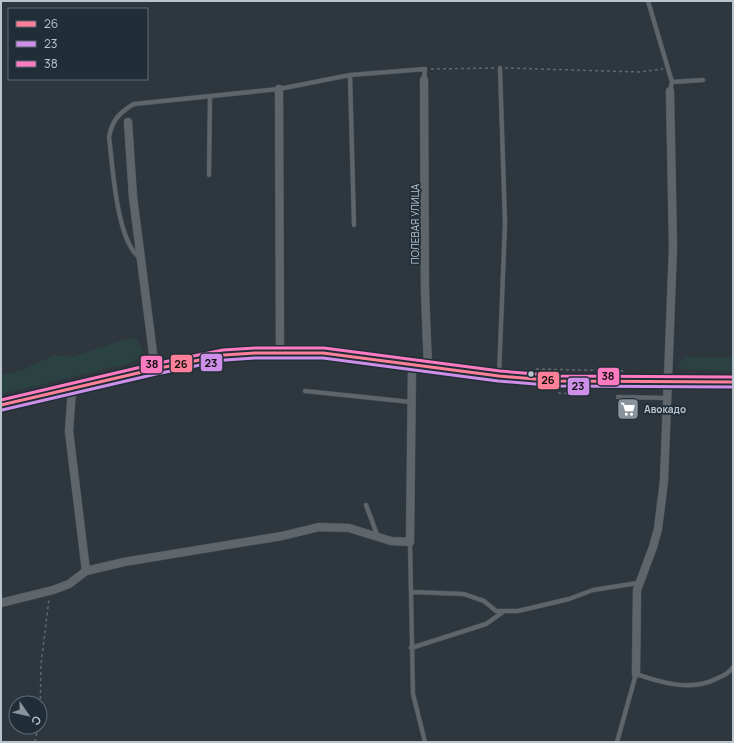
<svg xmlns="http://www.w3.org/2000/svg" width="734" height="743" viewBox="0 0 734 743" font-family="Manrope,sans-serif">
  <style>
    .green { fill: #2b4242 }
    .lines { fill: none; stroke-linecap: round; stroke-linejoin: round }
    .lane-casing { stroke: #4d5357; stroke-width: 5 }
    .street-casing { stroke: #4d5357; stroke-width: 9 }
    .secondary-casing { stroke: #4d5357; stroke-width: 12 }
    .path { stroke: #62696e; stroke-width: 1.5; stroke-dasharray: 3 3; stroke-linecap: butt }
    .lane { stroke: #5e656b; stroke-width: 4 }
    .street { stroke: #5e656b; stroke-width: 8 }
    .secondary { stroke: #63696f; stroke-width: 11 }
    .bus-1-casing { stroke: #212e38; stroke-width: 6 }
    .bus-2-casing { stroke: #212e38; stroke-width: 6 }
    .bus-3-casing { stroke: #212e38; stroke-width: 6 }
    .bus-1 { stroke: #ff8098; stroke-width: 3 }
    .bus-2 { stroke: #ce8fe9; stroke-width: 3 }
    .bus-3 { stroke: #fe7ac1; stroke-width: 3 }
    .bus-dot { fill: #bac4cd; stroke: #212e38; stroke-width: 1.5 }
    .labels { text-anchor: middle; stroke-width: 3.5; stroke-linejoin: round; paint-order: stroke }
    .street-label { font-size: 10px; fill: #bac4cd; stroke: #212e38 }
    .poi-label { font-size: 10px; font-weight: bold; fill: #bac4cd; stroke: #212e38; text-anchor: start }
    .line-badge { stroke: #212e38; stroke-width: 1.5 }
    .pale-badge-label { font-size: 11px; text-anchor: middle; font-weight: bold; fill: #111 }
  </style>
  <rect width="100%" height="100%" fill="#2e373d"/>
  <!-- green -->
  <path class="green" d="M131,338L137,340L143,351L137,359L130,363L1,394V375L20,371L55,355L72,357Z
    M687,357L733,358V371L682,369L679,366L680,361Z"/>
  <g class="lines">
    <!-- lane casing -->
    <g class="lane-casing">
      <path id="lane" d="M648,1L672,82L670,91
        M350,75L354,225
        M672,82L703,80
        M209,175L210,96
        M140,258C116,240 113,167 109,137C112,120 120,112 134,104L279,89L350,75L425,69L424,80
        M499,376L505,223L500,68
        M305,391L411,402
        M618,397L666,398
        M366,505L378,537
        M410,542L413,694L425,742
        M412,592L464,594L484,601L496,611H518L569,599L593,590L638,583
        M411,648L486,624L503,612
        M617,742L636,674C662,683 692,692 718,678C725,675 729,673 733,667"/>
    </g>
    <!-- street casing -->
    <g class="street-casing">
      <path id="street" d="M424,80L425,292L428,367
        M279,89L280,352
        M128,122L133,197L155,369
        M72,389L69,431L86,571
        M1,603L53,590L69,584L86,571L124,562L282,536L319,527L349,528L391,541L410,542L412,365
        M636,674L637,590L653,547L658,529L664,481L673,248L670,91"/>
    </g>
    <!-- secondary casing -->
    <g class="secondary-casing">
      <path id="secondary" d="M1,405L155,369L224,355L255,353H323L499,376L559,381L733,382"/>
    </g>
    <!-- path -->
    <path class="path" d="M505,68L640,72L663,69
      M431,69L495,68
      M536,369L624,371
      M558,393L575,394
      M40,717L41,664L49,599
      M35,742L38,727"/>
    <!-- lane -->
    <use href="#lane" class="lane"/>
    <!-- street -->
    <use href="#street" class="street"/>
    <!-- secondary -->
    <use href="#secondary" class="secondary"/>
    <!-- bus-1 casing -->
    <g class="bus-1-casing">
      <path id="bus-1" d="M1,405L155,369L224,355L255,353H323L499,376L559,381L733,382"/>
    </g>
    <!-- bus-2 casing -->
    <g class="bus-2-casing">
      <path id="bus-2" d="M2,410L156,374L225,360L255,358H323L498,381L559,386L733,387"/>
    </g>
    <!-- bus-3 casing -->
    <g class="bus-3-casing">
      <path id="bus-3" d="M1,400L154,364L223,350L255,348H324L500,371L559,376L733,377"/>
    </g>
    <!-- bus-1 -->
    <use href="#bus-1" class="bus-1"/>
    <!-- bus-2 -->
    <use href="#bus-2" class="bus-2"/>
    <!-- bus-3 -->
    <use href="#bus-3" class="bus-3"/>
  </g>
  <!-- icons -->
  <defs>
    <g id="supermarket-square" transform="scale(1.15)"><rect x="-9" y="-9" width="18" height="18" rx="4" fill="#89939b" stroke="#212e38"/><path d="M-6-5.5h2.5l.6 2H6L4.5 2H-2.5L-4.4-4H-6ZM-1.5 3.2a1.3 1.3 0 1 0 .1 0ZM3 3.2a1.3 1.3 0 1 0 .1 0Z" fill="#fff"/></g>
  </defs>
  <g fill-rule="evenodd">
    <use href="#supermarket-square" x="628" y="409"/>
  </g>
  <!-- markers -->
  <circle class="bus-dot" cx="531" cy="374" r="3.5"/>
  <g class="labels">
    <!-- street labels -->
    <g class="street-label">
      <text transform="translate(415 224) rotate(-90)" y="4">ПОЛЕВАЯ УЛИЦА</text>
    </g>
    <!-- poi labels -->
    <g class="poi-label">
      <text x="644" y="413">Авокадо</text>
    </g>
  </g>
  <g class="line-badge">
    <rect x="200" y="353" width="23" height="19" rx="4" fill="#ce8fe9"/>
    <rect x="170" y="354" width="23" height="19" rx="4" fill="#ff8098"/>
    <rect x="140" y="355" width="23" height="19" rx="4" fill="#fe7ac1"/>
    <rect x="597" y="367" width="23" height="19" rx="4" fill="#fe7ac1"/>
    <rect x="537" y="371" width="23" height="19" rx="4" fill="#ff8098"/>
    <rect x="567" y="377" width="23" height="19" rx="4" fill="#ce8fe9"/>
  </g>
  <g class="pale-badge-label">
    <text x="211" y="367">23</text>
    <text x="181" y="368">26</text>
    <text x="152" y="368">38</text>
    <text x="608" y="380">38</text>
    <text x="548" y="384">26</text>
    <text x="578" y="390">23</text>
  </g>
  <!-- border -->
  <rect width="734" height="743" fill="none" stroke="#bac4cd" stroke-width="4"/>
  <!-- legend -->
  <rect x="8" y="8" width="140" height="72" fill="#212e38" stroke="#5e6a74"/>
  <rect x="16" y="21" width="20" height="6" fill="#ff8098" stroke="#5e6a74"/>
  <text x="44" y="28" font-size="12" fill="#bac4cd">26</text>
  <rect x="16" y="41" width="20" height="6" fill="#ce8fe9" stroke="#5e6a74"/>
  <text x="44" y="48" font-size="12" fill="#bac4cd">23</text>
  <rect x="16" y="61" width="20" height="6" fill="#fe7ac1" stroke="#5e6a74"/>
  <text x="44" y="68" font-size="12" fill="#bac4cd">38</text>
  <!-- north arrow -->
  <g transform="translate(28 715) rotate(124)"><circle r="19" fill="#212e38" stroke="#5e6a74"/>
  <path d="M0-3L7 15L0 10L-7 15Z" fill="#89939b"/>
  <text y="-6" font-size="11" font-weight="bold" text-anchor="middle" fill="#bac4cd">С</text>
  </g>
</svg>
